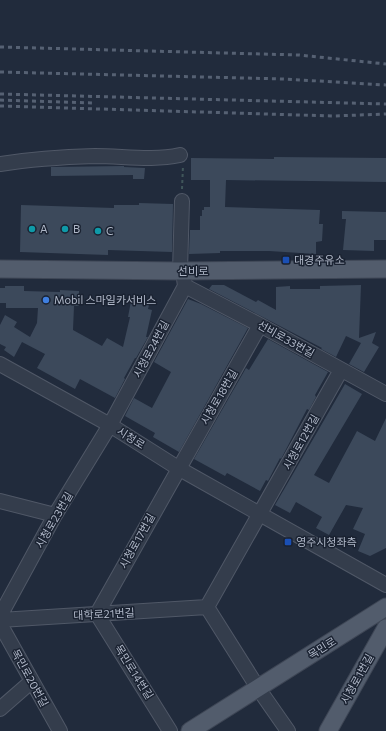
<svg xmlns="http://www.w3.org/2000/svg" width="386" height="731" viewBox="0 0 386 731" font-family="Commissioner,'Noto Sans KR',sans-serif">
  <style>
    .building { fill: #3c495b }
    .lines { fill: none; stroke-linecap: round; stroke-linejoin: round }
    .minor-casing { stroke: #505867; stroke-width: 16 }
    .major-casing { stroke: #3e4655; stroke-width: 19 }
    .path { stroke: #40565a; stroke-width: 2; stroke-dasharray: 3 3; stroke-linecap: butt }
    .minor { stroke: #343d4c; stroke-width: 14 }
    .major { stroke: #525c6c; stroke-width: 17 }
    .rail { stroke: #566173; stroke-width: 3; stroke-dasharray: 4 4; stroke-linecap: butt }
    .culture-dot { fill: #0f9aa8; stroke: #1a2231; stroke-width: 1.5 }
    .transit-dot { fill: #1a4fb4; stroke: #1a2231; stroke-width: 1.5 }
    .shop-dot { fill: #3f7fe0; stroke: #1a2231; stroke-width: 1.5 }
    .labels { text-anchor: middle; stroke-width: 3; stroke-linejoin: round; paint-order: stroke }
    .poi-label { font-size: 11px; fill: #b0b8c8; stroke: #1a2231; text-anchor: start }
    .street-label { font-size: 11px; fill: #b0b8c8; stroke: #1a2231 }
  </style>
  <rect width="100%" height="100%" fill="#212b3c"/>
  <!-- building -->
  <path class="building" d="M274,157L386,158V182L226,180L225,207L320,210L319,224H323L322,241L316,242V254L269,251H220V253L189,254L190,230H200V216H202V210H204V207H210V180H191V158L274,159Z
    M124,166V167L145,168L144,179H133V175L51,176V167Z
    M139,203L173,204L172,252L108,250V255L20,252L21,205L114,208V205H139Z
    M342,211L386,212V240H374V251L343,250L346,219H342Z
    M212,285H224L256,302L258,300L276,310V287L290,286V289H320V286L361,285L359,338L376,332L372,343L379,347L364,372L349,364L361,343L346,336L336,357L321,349L322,348L209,289Z
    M5,286H24V291L60,292V290L79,291V306H74L73,330L102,346L107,338L123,347L130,317H128L131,301L149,305L148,309L152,310L146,337H148L136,358H135L124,378L125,379L115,398L80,379L75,389L37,368L45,354L22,342L14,357L4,350L6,347L0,344V325L5,315L17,322L14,327L30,337L37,323L38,308H6V303H0V288H5Z
    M188,299L201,304L248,328L179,452L153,437L155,433L125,416L134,398L152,408L171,372L154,362Z
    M268,339L328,372L315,395L316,397L309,410L307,409L281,459L280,458L268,481L266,480L260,491L227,473L225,476L194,459L246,368L249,370Z
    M345,384L362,394L314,475L329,483L357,431L375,441L386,418V548L370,556L358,551L365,534L353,529L363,508L346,505L329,535L316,528L322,517L296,502L290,513L275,505Z"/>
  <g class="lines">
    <!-- minor casing -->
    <g class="minor-casing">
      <path id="minor" d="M0,164C32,159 62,157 95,156C123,156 153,161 180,155
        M180,271L182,201
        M185,286L260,325L386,394
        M0,364L110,425L178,468L386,585
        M0,501L55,515
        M207,607L341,370
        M207,607L258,688L288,731
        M0,616L55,515L110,425L185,286L183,271
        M0,620L207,607
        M0,624L60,731
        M0,709L32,681
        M170,731L97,614L260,325"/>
    </g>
    <!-- major casing -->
    <g class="major-casing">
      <path id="major" d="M0,269L180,271L386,269
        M190,731L386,607
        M328,731L386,628"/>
    </g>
    <!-- path -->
    <path class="path" d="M182,189L183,166"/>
    <!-- minor -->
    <use href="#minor" class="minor"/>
    <!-- major -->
    <use href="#major" class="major"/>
    <!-- rail -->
    <path class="rail" d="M0,47L299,55L386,64
      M0,72L284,79L386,85
      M0,94L386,104
      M0,100L94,103
      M0,106L333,116L386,114"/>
  </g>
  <!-- markers -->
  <g class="culture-dot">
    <circle cx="32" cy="229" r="4"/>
    <circle cx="65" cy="229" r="4"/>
    <circle cx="98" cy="231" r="4"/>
  </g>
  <g class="transit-dot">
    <rect x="282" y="256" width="8" height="8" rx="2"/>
    <rect x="284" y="538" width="8" height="8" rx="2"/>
  </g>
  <circle class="shop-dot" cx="46" cy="300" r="4"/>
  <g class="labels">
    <!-- poi labels -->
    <g class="poi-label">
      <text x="40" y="233">A</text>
      <text x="73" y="233">B</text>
      <text x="106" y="235">C</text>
      <text x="294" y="264">대경주유소</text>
      <text x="54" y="304">Mobil 스마일카서비스</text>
      <text x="296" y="546">영주시청좌측</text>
    </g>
    <!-- street labels -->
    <g class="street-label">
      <text x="193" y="275">선비로</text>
      <text transform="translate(286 339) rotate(29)" y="4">선비로33번길</text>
      <text transform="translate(151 349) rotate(-62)" y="4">시청로24번길</text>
      <text transform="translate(219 397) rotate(-60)" y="4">시청로18번길</text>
      <text transform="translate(131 438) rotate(32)" y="4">시청로</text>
      <text transform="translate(301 442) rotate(-61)" y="4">시청로12번길</text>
      <text transform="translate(54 520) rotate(-60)" y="4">시청로23번길</text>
      <text transform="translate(137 541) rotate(-61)" y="4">시청로17번길</text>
      <text transform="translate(104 614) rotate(-3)" y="4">대학로21번길</text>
      <text transform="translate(322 648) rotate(-32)" y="4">목민로</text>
      <text transform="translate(134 672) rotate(58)" y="4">목민로14번길</text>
      <text transform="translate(30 678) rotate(61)" y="4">목민로20번길</text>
      <text transform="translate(357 679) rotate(-61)" y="4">시청로1번길</text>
    </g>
  </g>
</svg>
